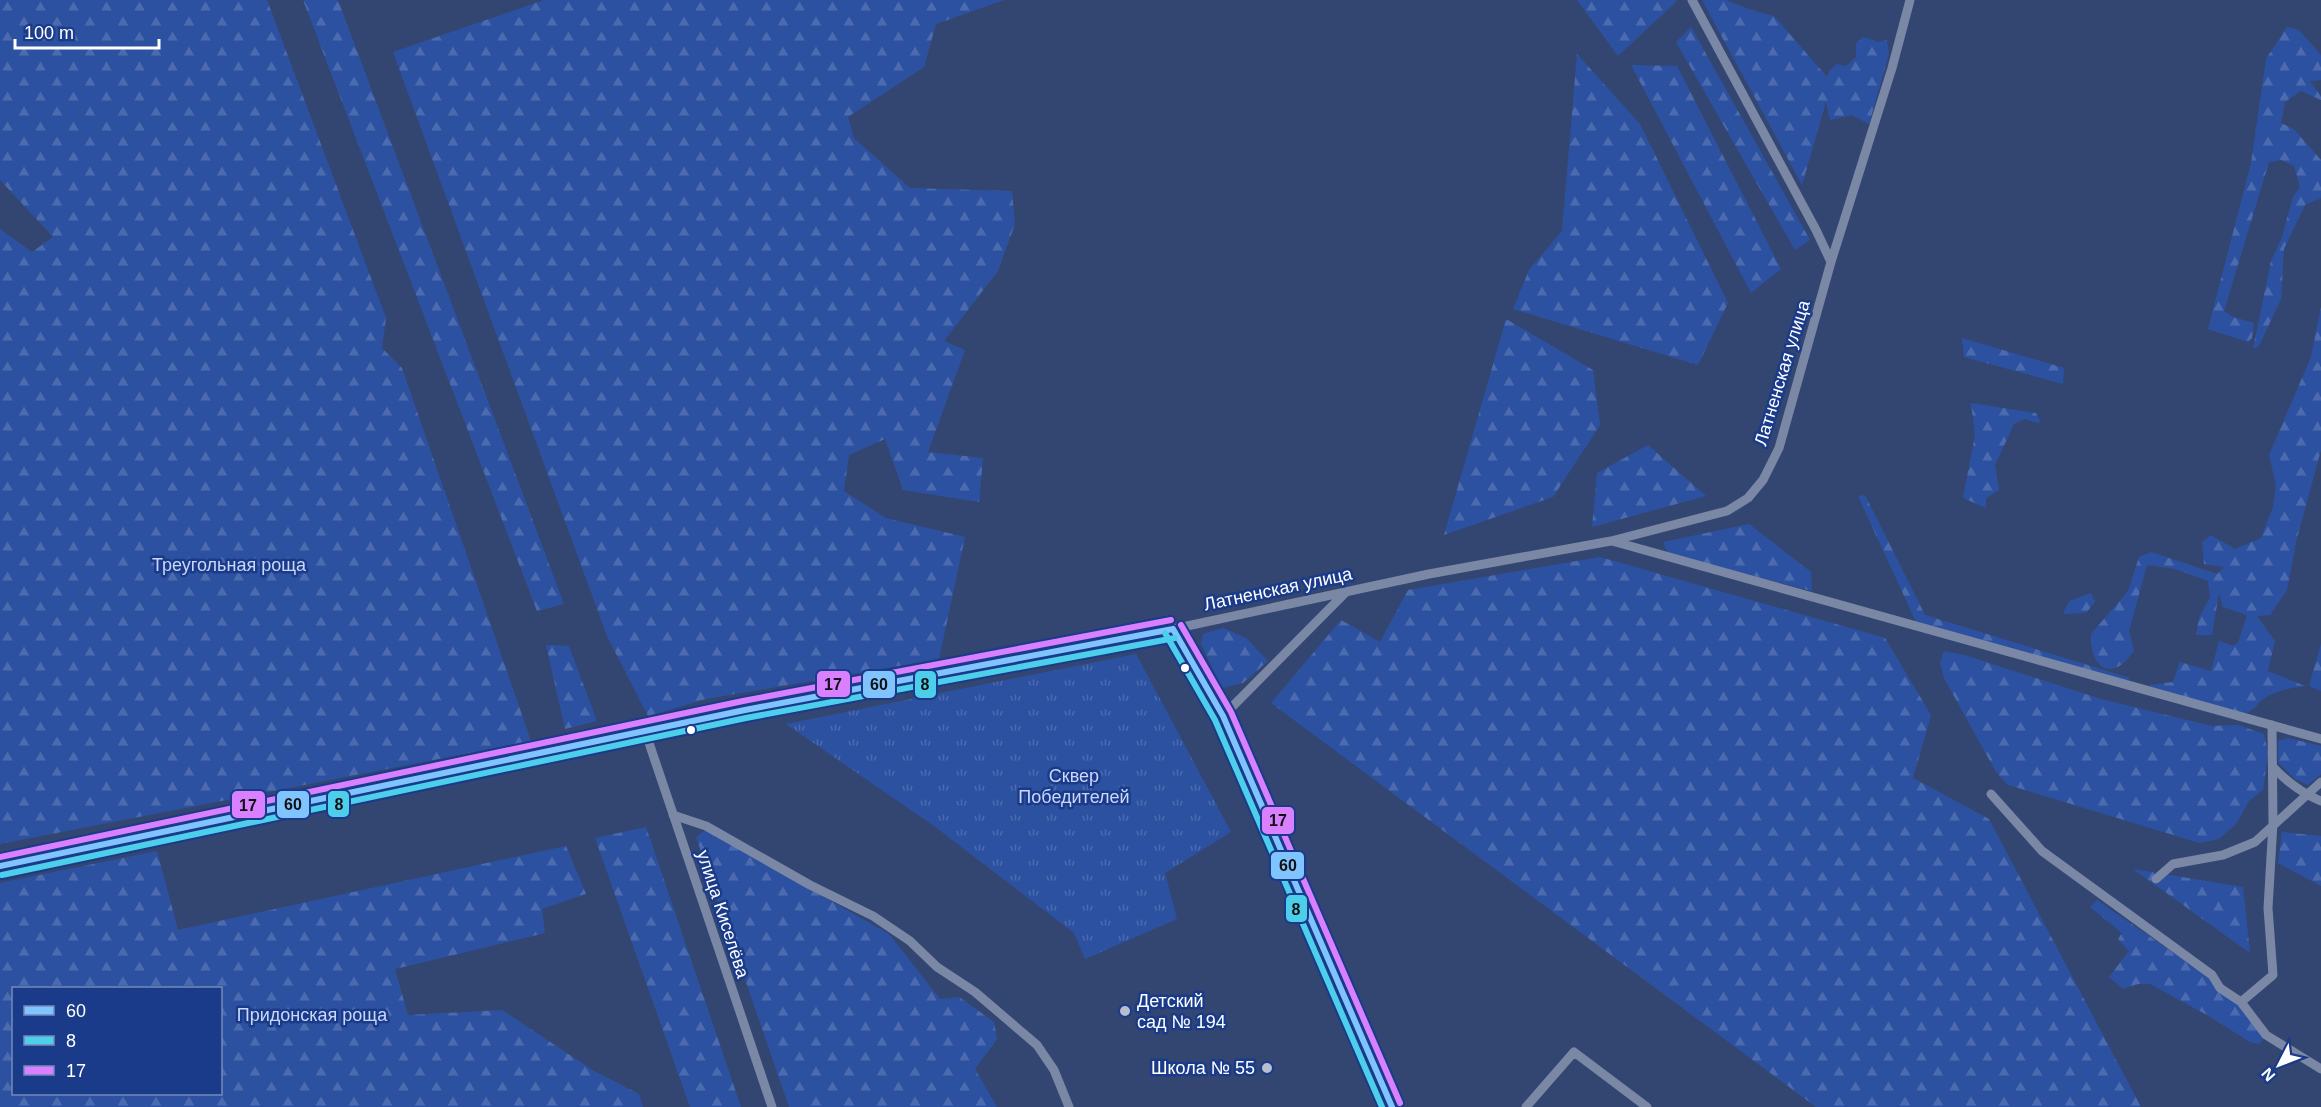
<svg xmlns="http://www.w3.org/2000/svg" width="2321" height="1107" viewBox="0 0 2321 1107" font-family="Arial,sans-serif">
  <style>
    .forest { fill: url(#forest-firs); fill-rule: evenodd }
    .park { fill: url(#park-tufts) }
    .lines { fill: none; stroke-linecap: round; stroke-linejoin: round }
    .minor { stroke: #7a87a5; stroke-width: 9 }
    .bus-1-casing { stroke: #1a3b8a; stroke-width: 10 }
    .bus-2-casing { stroke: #1a3b8a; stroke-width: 10 }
    .bus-3-casing { stroke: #1a3b8a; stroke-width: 10 }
    .bus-1 { stroke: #80c4ff; stroke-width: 6 }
    .bus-2 { stroke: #4dcfeb; stroke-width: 6 }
    .bus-3 { stroke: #d880ff; stroke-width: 6 }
    .bus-dot { fill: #fff; stroke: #1a3b8a; stroke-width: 2 }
    .poi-dot { fill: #b8becd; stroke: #1a3b8a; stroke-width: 2 }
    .labels { text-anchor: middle; stroke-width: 5; stroke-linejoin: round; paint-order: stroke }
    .street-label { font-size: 18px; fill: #fff; stroke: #1a3b8a }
    .park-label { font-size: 18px; fill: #c9d8fa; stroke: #1a3b8a }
    .poi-label { font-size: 18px; fill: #fff; stroke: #1a3b8a; text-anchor: start }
    .line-badge { stroke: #1a3b8a; stroke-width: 2 }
    .pale-badge-label { font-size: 16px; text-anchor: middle; font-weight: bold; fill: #111 }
  </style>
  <defs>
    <pattern id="forest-firs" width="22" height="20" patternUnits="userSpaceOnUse" patternTransform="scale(1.5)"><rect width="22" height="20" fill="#2d51a1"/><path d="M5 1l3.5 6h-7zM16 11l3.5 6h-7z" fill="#4c6baf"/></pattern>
    <pattern id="park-tufts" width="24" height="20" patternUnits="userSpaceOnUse" patternTransform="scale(1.5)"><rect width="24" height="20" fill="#2d51a1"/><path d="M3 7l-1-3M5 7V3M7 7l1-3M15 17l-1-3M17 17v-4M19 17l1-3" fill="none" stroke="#4c6baf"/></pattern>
  </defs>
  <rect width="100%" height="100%" fill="#334671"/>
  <!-- forest -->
  <path class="forest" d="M0,0H267L386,318L382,348L402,368L531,741L0,844V229L32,252L53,237L0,180Z
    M303,0H338L564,604L537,611Z
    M544,0H1004L936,24L924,67L848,117L854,138L910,188L1012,191L1015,224L998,271L944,341L965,350L928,452L983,458L979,502L903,490L885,439L849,455L844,491L886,518L965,537L939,659L706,699L648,716L607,636L393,52Z
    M1577,0H1676L1677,1L1618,56Z
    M1702,0H1726L1751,10L1774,16L1827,77L1830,70L1837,64L1846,66L1856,57V43L1863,37L1879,42L1887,40L1889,54L1869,124L1851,115L1830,120L1826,102L1802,185Z
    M1691,27L1810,240L1795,250L1676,42Z
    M2287,27L2299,30L2321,55V80L2310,81L2321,96V100L2301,91L2285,102L2281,123L2294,129L2321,160V198L2305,205L2284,249L2281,299L2259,346L2253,349L2271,261L2282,237L2293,197L2300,187L2294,166L2281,160L2269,162L2224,311L2233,317L2254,323L2252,338L2248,342L2208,329L2251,163L2266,59Z
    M1577,54L1640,124L1728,303L1698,365L1513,309L1529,270L1562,231Z
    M1631,65L1677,66L1781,269L1751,293Z
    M2321,307V450L2296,542L2287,590L2270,615L2257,616L2275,641L2268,671L2305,686C2291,688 2281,689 2268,696C2254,704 2256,713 2237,714L2147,690L2150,685L2173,682L2180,662L2211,671L2219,641L2233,646L2238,643L2247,615L2223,607L2219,593L2212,635H2196L2199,618L2210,597L2208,581L2175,569L2147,565L2129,631L2134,650C2114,683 2089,669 2091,634L2128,591L2139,557L2151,552L2217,574L2224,567L2204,564L2202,542L2211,535L2235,549L2261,538L2273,507L2276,485L2269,455L2311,357Z
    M1506,319L1593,370L1600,425L1553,497L1444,535Z
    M1962,338L2064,368L2063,384L1964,357Z
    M1971,403L2036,413L2041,422L2037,423L2025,419L2014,424L1995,465L1999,490L1986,498V508L1963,498L1975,435Z
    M1648,445L1706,496L1592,527L1597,473Z
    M1865,495L1925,615L2130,678L2126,682L1917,624L1858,496Z
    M1749,524L1811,572L1812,591L1668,554L1663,542Z
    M1600,557L1885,638L1931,715L1913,778L1989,819L2141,1107H1816L1271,703L1341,620L1380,642L1408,590Z
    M2091,593L2095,602L2086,613L2063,614L2069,601Z
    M1223,628L1246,638L1268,661L1243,683L1222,688L1201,644L1203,634Z
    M2321,644V691L2309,686Z
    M546,645L569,646L597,721L565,729Z
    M1944,651L1964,655L2101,699L2212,726L2238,725L2264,734L2268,753L2263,790L2249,801L2236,824L2219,839L2200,843L2008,785L1996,772L1944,678L1940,663Z
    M2288,738L2321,746V774L2308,785L2295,779L2278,762V741Z
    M646,827L741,1107H690L595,838Z
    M706,830L889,934L940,999L959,997L994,1022L997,1039L975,1069L997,1107H789L696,837Z
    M2282,832L2321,836V886L2278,863Z
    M566,846L586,894L542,909L545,933L395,969L408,1015L502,1010L594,1071L639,1094L643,1107H0V883L157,851L178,930ZM14,988H220V1094H14Z
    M2133,869L2243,887L2250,953Z
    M2097,900L2237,997L2266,1035L2259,1044L2250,1042L2207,1015L2150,984H2138L2123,989L2109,977L2129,951L2118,939L2122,933L2090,907Z"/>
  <!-- park -->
  <path class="park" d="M1136,654L1231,832L1165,873L1177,919L1085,959L1074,933L934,826L786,724Z"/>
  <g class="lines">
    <!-- minor -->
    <path class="minor" d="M1692,0L1816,230L1831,262
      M1612,541L2321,739
      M1173,629L1223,716L1392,1107
      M1223,716L1346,592
      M645,731L772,1107
      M2273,767C2287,782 2301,793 2321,801
      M1991,794L2042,851L2212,975L2220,988L2241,1002L2266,1035L2321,1069
      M673,815L706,826L810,885L873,916L910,941L937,967L975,992L1037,1045L1054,1070L1069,1107
      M0,866L165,835L489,762L951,668L1173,629L1429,574L1611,541L1727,511L1748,498L1763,480L1779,448L1831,262L1892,68L1910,0
      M2156,879L2173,864L2223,855L2255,842L2321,782
      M2241,1002L2273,975L2268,908L2273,823L2272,725
      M1526,1107L1574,1052L1647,1107"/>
    <!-- bus-1 casing -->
    <g class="bus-1-casing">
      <path id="bus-1" d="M1173,629L1223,716L1392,1107
        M0,866L745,710L1173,629"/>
    </g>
    <!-- bus-2 casing -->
    <g class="bus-2-casing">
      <path id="bus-2" d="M1165,633L1215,720L1382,1107
        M2,875L746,718L1175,638"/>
    </g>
    <!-- bus-3 casing -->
    <g class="bus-3-casing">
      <path id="bus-3" d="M1181,625L1231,712L1400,1103
        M0,857L743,701L1171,620"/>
    </g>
    <!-- bus-1 -->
    <use href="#bus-1" class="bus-1"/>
    <!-- bus-2 -->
    <use href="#bus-2" class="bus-2"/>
    <!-- bus-3 -->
    <use href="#bus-3" class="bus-3"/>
  </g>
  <!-- markers -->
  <g class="bus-dot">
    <circle cx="1185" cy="668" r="5"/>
    <circle cx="691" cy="730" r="5"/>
  </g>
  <g class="poi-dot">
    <circle cx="1125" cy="1011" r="6"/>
    <circle cx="1267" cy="1068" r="6"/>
  </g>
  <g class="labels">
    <!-- street labels -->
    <g class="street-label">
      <text transform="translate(1782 373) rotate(-73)" y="6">Латненская улица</text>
      <text transform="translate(1278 589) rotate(-12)" y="6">Латненская улица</text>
      <text transform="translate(723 914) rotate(72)" y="6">улица Киселёва</text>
    </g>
    <!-- park labels -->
    <g class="park-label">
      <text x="229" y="571">Треугольная роща</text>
      <text x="1074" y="782">Сквер<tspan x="1074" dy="21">Победителей</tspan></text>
      <text x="312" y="1021">Придонская роща</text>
    </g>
    <!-- poi labels -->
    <g class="poi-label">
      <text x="1137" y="1007">Детский<tspan x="1137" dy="21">сад № 194</tspan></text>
      <text x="1255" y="1074" text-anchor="end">Школа № 55</text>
    </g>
  </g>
  <g class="line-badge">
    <rect x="816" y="670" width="35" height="28" rx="6" fill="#d880ff"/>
    <rect x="914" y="670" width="23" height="29" rx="6" fill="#4dcfeb"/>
    <rect x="862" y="670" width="34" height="29" rx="6" fill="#80c4ff"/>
    <rect x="327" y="790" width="23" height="28" rx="6" fill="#4dcfeb"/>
    <rect x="276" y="790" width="34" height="29" rx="6" fill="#80c4ff"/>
    <rect x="231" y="790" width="35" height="29" rx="6" fill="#d880ff"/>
    <rect x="1261" y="806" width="34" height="29" rx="6" fill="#d880ff"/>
    <rect x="1270" y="851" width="35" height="29" rx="6" fill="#80c4ff"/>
    <rect x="1285" y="894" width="23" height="29" rx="6" fill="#4dcfeb"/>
  </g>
  <g class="pale-badge-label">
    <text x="833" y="690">17</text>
    <text x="925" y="690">8</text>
    <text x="879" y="690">60</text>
    <text x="339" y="810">8</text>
    <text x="293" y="810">60</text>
    <text x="248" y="811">17</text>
    <text x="1278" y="826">17</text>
    <text x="1288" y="871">60</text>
    <text x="1296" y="915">8</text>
  </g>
  <!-- legend -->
  <rect x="12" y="987" width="210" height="108" fill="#1a3b8a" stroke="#7689b9" stroke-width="1.5"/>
  <rect x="24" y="1006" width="30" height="9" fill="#80c4ff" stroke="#7689b9" stroke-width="1.5"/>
  <text x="66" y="1017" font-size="18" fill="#ffffff">60</text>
  <rect x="24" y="1036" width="30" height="9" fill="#4dcfeb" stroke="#7689b9" stroke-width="1.5"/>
  <text x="66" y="1047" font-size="18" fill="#ffffff">8</text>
  <rect x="24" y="1066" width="30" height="9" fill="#d880ff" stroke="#7689b9" stroke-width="1.5"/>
  <text x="66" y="1077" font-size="18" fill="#ffffff">17</text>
  <!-- north arrow -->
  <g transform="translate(2279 1065) rotate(228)" stroke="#1a3b8a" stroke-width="4.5" paint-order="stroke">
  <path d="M0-4.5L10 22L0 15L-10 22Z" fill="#ffffff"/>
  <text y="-9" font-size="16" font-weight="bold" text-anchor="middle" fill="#ffffff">N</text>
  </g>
  <!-- scale -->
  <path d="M15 39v9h144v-9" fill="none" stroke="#ffffff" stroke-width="3"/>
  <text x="24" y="39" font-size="18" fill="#ffffff" stroke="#1a3b8a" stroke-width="4.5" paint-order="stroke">100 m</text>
</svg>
